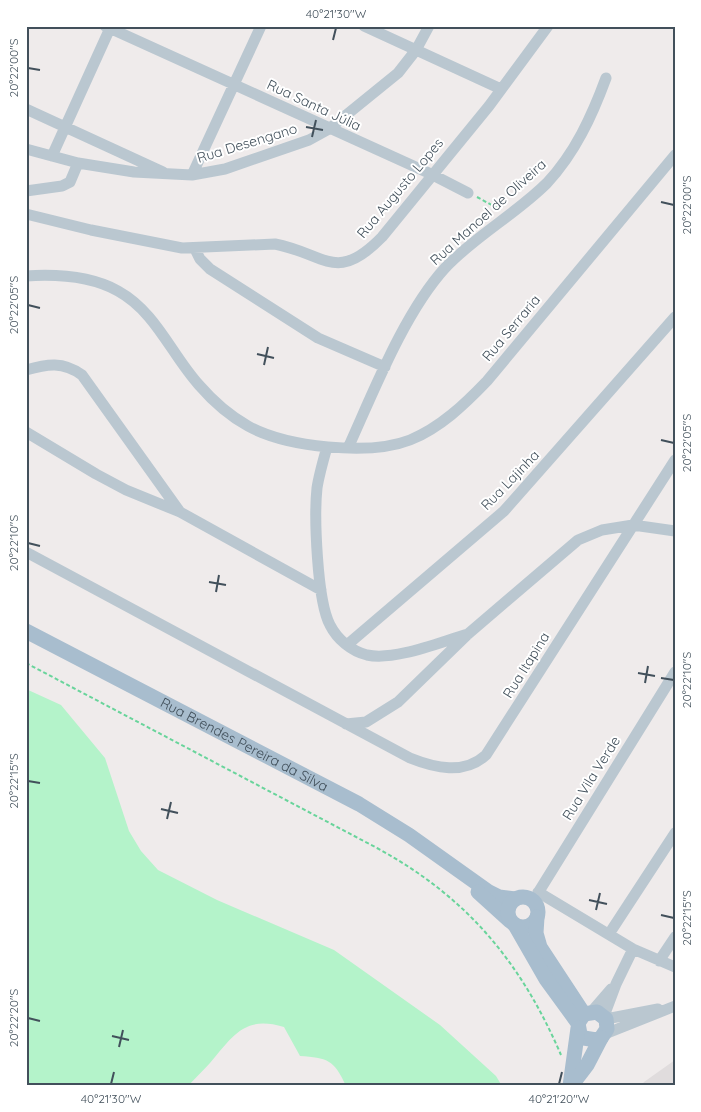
<svg xmlns="http://www.w3.org/2000/svg" width="701" height="1112" viewBox="0 0 701 1112" font-family="Quicksand,sans-serif">
  <style>
    .education { fill: #e0dcdd }
    .green { fill: #b4f3ca }
    .lines { fill: none; stroke-linecap: round; stroke-linejoin: round }
    .path { stroke: #69d49b; stroke-width: 2; stroke-dasharray: 4 2.5; stroke-linecap: butt }
    .minor { stroke: #bac7d0; stroke-width: 11 }
    .major { stroke: #a8bdce; stroke-width: 15 }
    .ticks { fill: none; stroke: #42505b; stroke-width: 2 }
    .labels { text-anchor: middle; stroke-width: 4; stroke-linejoin: round; paint-order: stroke }
    .street-label { font-size: 14px; fill: #42505b; stroke: #fff }
    .neatline { fill: none; stroke: #42505b; stroke-width: 2 }
    .ticks-label { font-size: 12px; text-anchor: middle; fill: #42505b }
  </style>
  <rect width="100%" height="100%" fill="#efebeb"/>
  <!-- education -->
  <path class="education" d="M675,1060V1086H641L644,1082Z"/>
  <!-- green -->
  <path class="green" d="M26,689L61,705L105,758L129,831L141,851L158,870L217,900L334,950L440,1025L496,1076L502,1086H346C334,1059 327,1058 300,1056L284,1027C244,1015 233,1036 210,1063C203,1071 195,1078 188,1086H26Z"/>
  <g class="lines">
    <!-- path -->
    <path class="path" d="M477,197L499,209
      M26,663L377,848C467,897 521,962 561,1055"/>
    <!-- minor -->
    <path class="minor" d="M105,26L431,174L468,193
      M364,26L501,89
      M26,109L163,172
      M26,149L78,163L134,172L192,175L225,169L309,140L329,129L398,73L416,50L429,26
      M52,156L111,26
      M192,175L261,26
      M26,191L62,186L70,182L78,163
      M26,214L91,230L182,248L275,244C326,254 336,284 382,237L489,106L548,26
      M195,249L200,259L210,269L318,338L385,367
      M26,276C57,274 91,276 118,291C156,312 171,354 199,385C212,400 230,416 248,426C286,447 369,456 410,440C440,428 465,404 487,381L675,155
      M26,370C47,364 63,361 82,375L180,512
      M26,432L96,474L126,490L180,512L321,590
      M327,447C323,461 319,475 317,488C314,516 317,601 330,625C337,639 351,651 367,655C395,661 440,642 468,634
      M348,448C373,393 404,313 445,268C475,236 516,214 547,183C575,153 592,116 606,78
      M26,552L410,758C435,768 464,775 486,755L675,460
      M347,645L504,511L675,317
      M346,724L366,722L398,702L468,634L578,540L602,530L633,525L675,531
      M538,892L633,949L675,967
      M533,901L675,672
      M609,934L675,833
      M659,961L675,937
      M592,1011L611,989
      M604,1016L616,984L633,949
      M606,1019L658,1009
      M605,1034L675,1006"/>
    <!-- major -->
    <g class="major">
      <path id="s1" d="M26,631L359,804L409,835L489,892L499,897L515,899"/>
      <path d="M478,892L510,921"/>
      <circle cx="523" cy="912" r="15"/>
      <path d="M537,917L536,933L540,947L584,1014"/>
      <path d="M515,925L546,979L578,1023L580,1034L584,1038L596,1040L601,1038L607,1029L606,1019L597,1012L584,1014L578,1023"/>
      <path d="M570,1086L578,1028"/>
      <path d="M571,1086L587,1065L601,1038"/>
    </g>
  </g>
  <!-- ticks -->
  <path class="ticks" d="M333,40L336,28M28,68L40,70M306,127L323,130M312,137L316,120M661,202L674,205M28,305L40,308M257,354L274,358M264,365L268,347M661,440L674,443M28,543L40,546M209,582L226,585M216,592L219,575M638,673L655,676M661,678L674,680M645,683L648,666M28,781L40,783M161,809L178,813M167,819L171,802M589,900L607,904M596,910L600,893M661,915L674,918M28,1018L40,1021M112,1036L129,1040M119,1047L123,1030M111,1084L114,1072M559,1084L562,1072"/>
  <g class="labels">
    <!-- street labels -->
    <g class="street-label">
      <text transform="translate(314 105) rotate(25)" y="5">Rua Santa Júlia</text>
      <text transform="translate(247 143) rotate(-17)" y="5">Rua Desengano</text>
      <text transform="translate(400 188) rotate(-50)" y="5">Rua Augusto Lopes</text>
      <text transform="translate(488 212) rotate(-42)" y="5">Rua Manoel de Oliveira</text>
      <text transform="translate(511 328) rotate(-50)" y="5">Rua Serraria</text>
      <text transform="translate(510 480) rotate(-46)" y="5">Rua Lajinha</text>
      <text transform="translate(526 665) rotate(-58)" y="5">Rua Itapina</text>
      <text dy="5" stroke="none"><textPath href="#s1" startOffset="246">Rua Brendes Pereira da Silva</textPath></text>
      <text transform="translate(591 778) rotate(-58)" y="5">Rua Vila Verde</text>
    </g>
  </g>
  <!-- border -->
  <rect width="701" height="1112" fill="none" stroke="#ffffff" stroke-width="55"/>
  <rect x="28" y="28" width="646" height="1056" class="neatline"/>
  <g class="ticks-label">
    <text x="336" y="18">40°21'30"W</text>
    <text transform="translate(14 68) rotate(-90)" y="4">20°22'00"S</text>
    <text transform="translate(687 205) rotate(-90)" y="4">20°22'00"S</text>
    <text transform="translate(14 305) rotate(-90)" y="4">20°22'05"S</text>
    <text transform="translate(687 443) rotate(-90)" y="4">20°22'05"S</text>
    <text transform="translate(14 543) rotate(-90)" y="4">20°22'10"S</text>
    <text transform="translate(687 680) rotate(-90)" y="4">20°22'10"S</text>
    <text transform="translate(14 781) rotate(-90)" y="4">20°22'15"S</text>
    <text transform="translate(687 918) rotate(-90)" y="4">20°22'15"S</text>
    <text transform="translate(14 1018) rotate(-90)" y="4">20°22'20"S</text>
    <text x="111" y="1103">40°21'30"W</text>
    <text x="559" y="1103">40°21'20"W</text>
  </g>
</svg>
